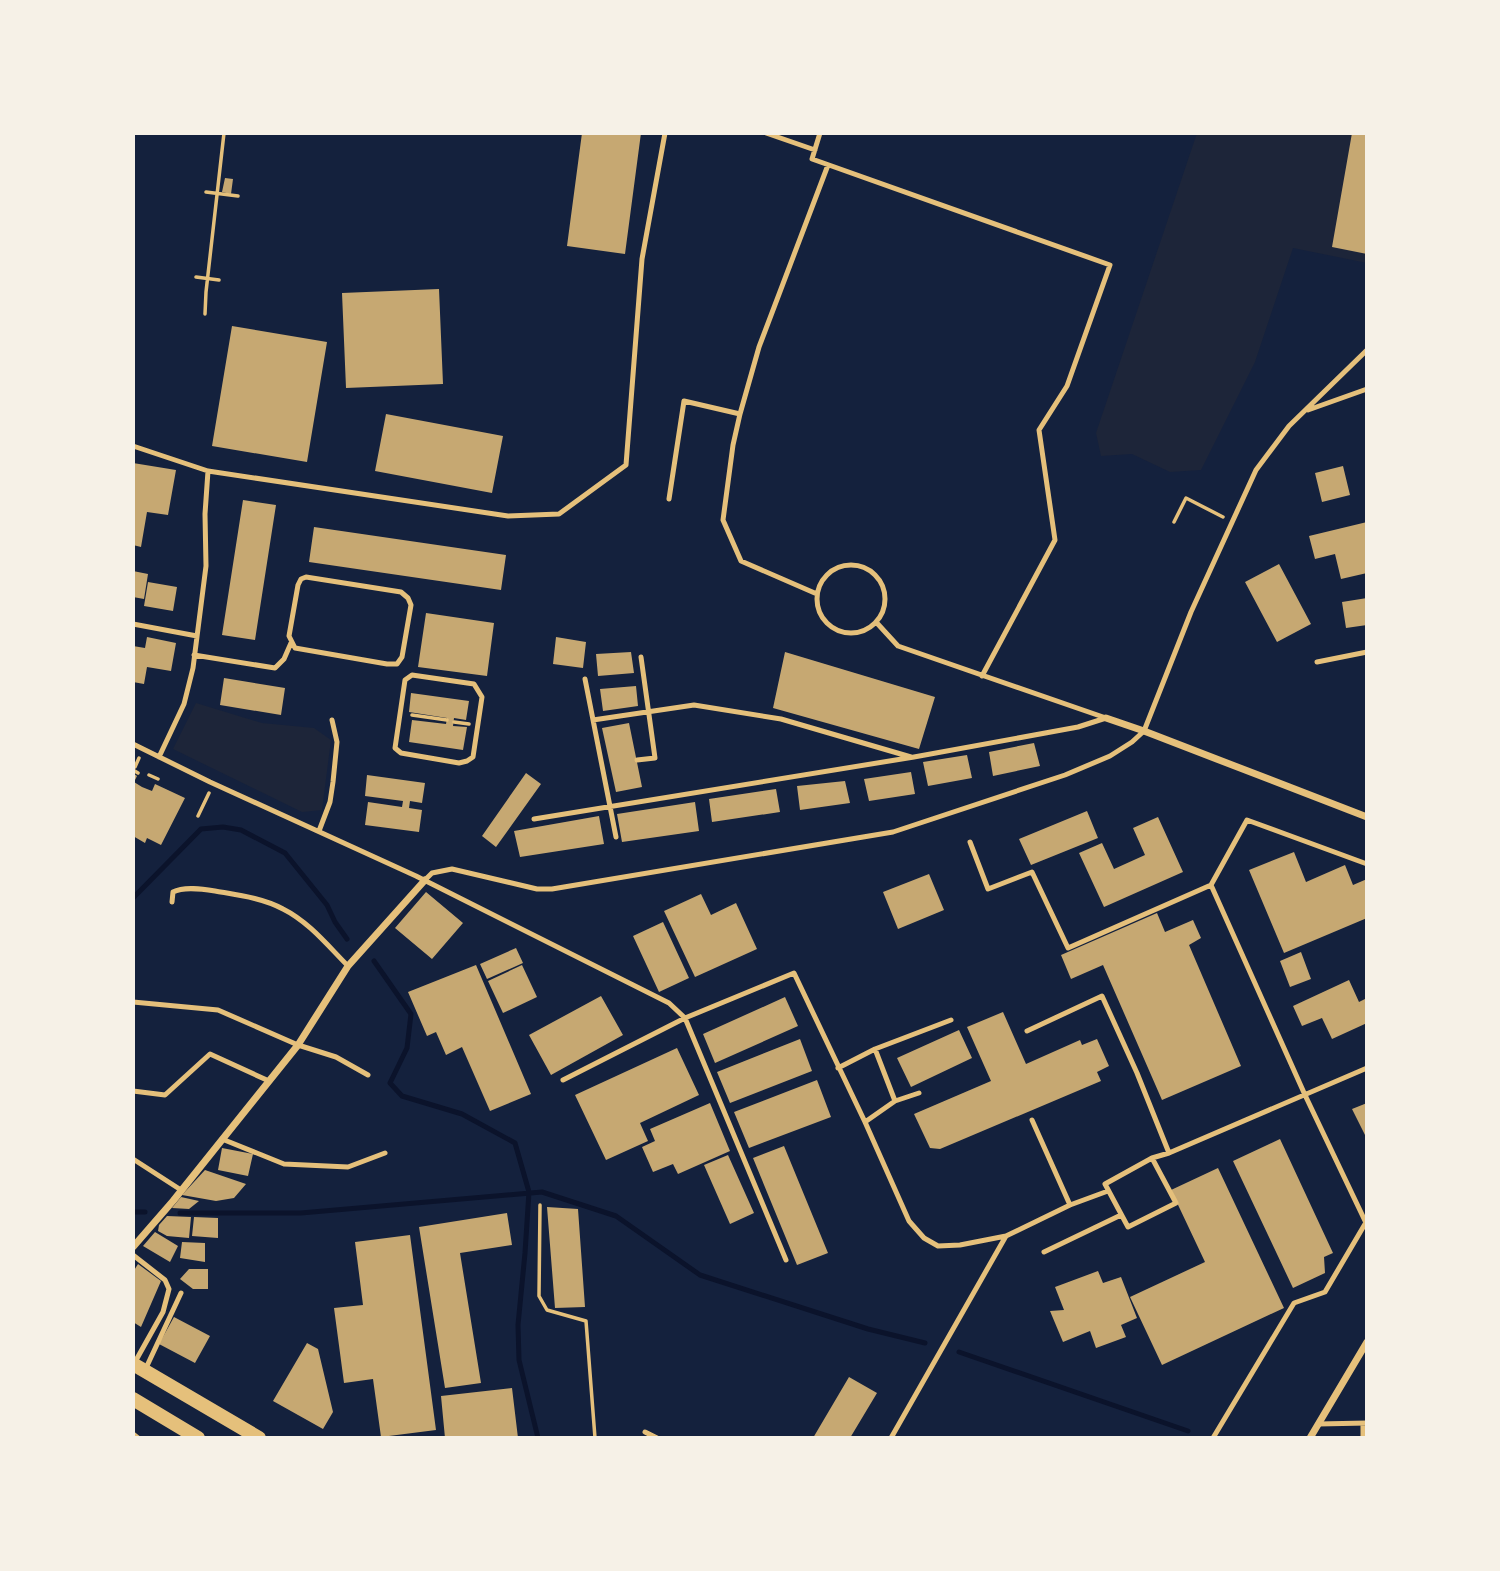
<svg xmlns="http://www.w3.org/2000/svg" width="1500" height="1571" viewBox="0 0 1500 1571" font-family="'Space Grotesk',sans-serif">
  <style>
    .green { fill: #1d2539 }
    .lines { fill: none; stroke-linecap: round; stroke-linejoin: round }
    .stream { stroke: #0b132b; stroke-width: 5 }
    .building { fill: #c6a872 }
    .path { stroke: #e5c07b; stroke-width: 3.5 }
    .service { stroke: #e5c07b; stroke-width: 5 }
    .minor { stroke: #e5c07b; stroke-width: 7 }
    .secondary { stroke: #e5c07b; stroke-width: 14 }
  </style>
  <rect width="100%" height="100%" fill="#14213d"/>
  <!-- green -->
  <path class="green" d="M1197,133H1367V263L1293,248L1255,362L1201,470L1170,472L1132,454L1101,456L1096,433Z
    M196,703L262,723L314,728L331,740L322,810L302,812L173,749Z"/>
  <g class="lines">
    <!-- stream -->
    <path class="stream" d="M133,898L201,829L223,827L241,830L285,853L327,905L335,922L347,939
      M374,961L411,1014L407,1048L390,1083L402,1096L462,1114L515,1143L529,1192L525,1253L518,1325L519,1360L538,1438
      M133,1212H145
      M180,1213H301L542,1192L616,1216L700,1275L868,1329L925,1343
      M959,1352L1188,1431"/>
  </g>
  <!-- building -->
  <path class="building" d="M582,133H641L625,254L567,246Z
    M1352,133H1367V254L1332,247Z
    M225,178L233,179L231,194L222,192Z
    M439,289L443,384L346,388L342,293Z
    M232,326L327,342L307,462L212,446Z
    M386,414L503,436L492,493L375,471Z
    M133,463L176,470L168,515L147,512L141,547L133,545Z
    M1343,466L1350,495L1322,502L1315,473Z
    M243,500L276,505L255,640L222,635Z
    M1367,522V573L1341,579L1335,554L1315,559L1309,536Z
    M314,527L506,555L501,590L309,562Z
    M1279,564L1311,624L1277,642L1245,582Z
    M133,571L148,574L144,599L133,597Z
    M148,582L177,587L173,611L144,606Z
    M1367,598V625L1346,628L1342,602Z
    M426,613L494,623L487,676L418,667Z
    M147,637L176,643L171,671L147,667L144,684L133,682V646L145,648Z
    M556,637L586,642L583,668L553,664Z
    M631,652L634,673L598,676L596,654Z
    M785,652L935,697L919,749L773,708Z
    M224,678L285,688L281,715L220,705Z
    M636,686L638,706L603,711L600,689Z
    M411,693L469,701L466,720L454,718L453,726L467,727L463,750L409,742L412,720L446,724L447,718L409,712Z
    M629,723L642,787L616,792L602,728Z
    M1034,743L1040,766L993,776L989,752Z
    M967,755L972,778L928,786L923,762Z
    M911,772L915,794L869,801L864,779Z
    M133,773L137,776L134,782L142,787L152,791L155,784L185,798L161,845L147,838L145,843L133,836Z
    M526,773L541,784L496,847L482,836Z
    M367,775L425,783L422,803L410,801L409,808L422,810L419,832L365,825L368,802L402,807L403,801L365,796Z
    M845,781L850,803L800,810L797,786Z
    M776,789L780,812L712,822L709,799Z
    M695,802L699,831L622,842L617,814Z
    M1087,811L1098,838L1031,865L1019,839Z
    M599,816L604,844L520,857L514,831Z
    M1158,817L1183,872L1104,907L1079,853L1102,843L1114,869L1145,855L1133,828Z
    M1294,852L1306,882L1345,865L1353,885L1367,879V918L1284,953L1249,870Z
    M929,874L944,910L898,929L883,892Z
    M426,892L463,923L432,959L395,928Z
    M701,894L711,915L736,903L757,949L695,977L664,911Z
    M1157,913L1165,932L1193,920L1201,938L1189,945L1241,1066L1162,1100L1103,965L1071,979L1061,955Z
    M663,922L689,978L659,992L633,936Z
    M516,948L523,963L487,979L480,964Z
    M1301,952L1311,979L1290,987L1280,961Z
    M476,965L531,1094L490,1111L462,1047L446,1055L436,1032L427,1036L408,992Z
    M522,965L537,997L503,1013L488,981Z
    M1349,980L1359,1002L1367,998V1023L1332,1039L1322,1018L1302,1026L1293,1006Z
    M601,996L623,1035L551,1075L529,1035Z
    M785,997L798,1026L715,1063L703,1034Z
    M1003,1012L1026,1064L1080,1040L1082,1045L1097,1039L1109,1066L1097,1072L1101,1081L940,1149L930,1148L914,1114L991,1081L967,1027Z
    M959,1030L972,1058L911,1087L897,1058Z
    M800,1039L812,1071L730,1103L717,1072Z
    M677,1048L699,1095L640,1123L648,1141L606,1160L575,1095Z
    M817,1080L831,1117L749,1148L734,1112Z
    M710,1103L730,1151L678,1174L673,1164L653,1172L642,1147L655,1141L650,1129Z
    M1367,1103V1139L1352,1109Z
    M1280,1139L1333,1253L1324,1257L1325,1273L1293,1288L1233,1161Z
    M784,1146L828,1253L797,1265L753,1158Z
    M222,1148L253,1154L248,1176L218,1170Z
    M728,1155L754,1213L730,1224L704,1165Z
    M1218,1168L1284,1308L1162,1365L1130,1297L1205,1262L1171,1190Z
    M205,1170L246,1184L234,1198L216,1201L182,1195Z
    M181,1197L199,1201L189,1209L172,1208Z
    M547,1207L578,1209L585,1307L555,1308Z
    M507,1213L512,1245L460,1253L481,1383L445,1388L419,1227Z
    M167,1216L191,1217L189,1238L167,1236L158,1231L159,1225Z
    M194,1217L218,1218V1238L192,1236Z
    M155,1232L178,1246L170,1262L143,1246Z
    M410,1235L436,1430L381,1437L373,1379L344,1383L334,1308L363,1305L355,1242Z
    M182,1242L205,1243V1262L180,1258Z
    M138,1264L161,1281L141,1327L133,1322V1272Z
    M189,1269H208V1289H193L180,1279Z
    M1098,1271L1103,1283L1121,1277L1137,1318L1121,1325L1126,1337L1096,1348L1090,1331L1063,1342L1050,1311L1064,1310L1055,1287Z
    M174,1317L210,1336L195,1363L159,1344Z
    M307,1343L318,1349L333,1412L323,1429L273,1401Z
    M849,1377L877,1393L850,1438H813Z
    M512,1388L518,1438H445L441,1396Z"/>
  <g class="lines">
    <!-- path -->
    <path class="path" d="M206,192L238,196
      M196,277L219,280
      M205,314L206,292L224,133
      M1174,522L1186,498L1223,517
      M412,715L447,720
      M454,722L469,724
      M133,766L135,767L139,758
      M133,770L138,773
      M149,775L158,779
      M198,816L209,793
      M540,1205L539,1296L547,1310L586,1321L595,1438"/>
    <!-- service -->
    <path class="service" d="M766,133L815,150
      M820,133L812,159L1110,265L1067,386L1039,430L1055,540L982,676
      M1308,410L1367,389
      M133,446L208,471L508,516L559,514L626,465L642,259L665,133
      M669,499L684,401L740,414
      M817 599a34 34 0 1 1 68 0a34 34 0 1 1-68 0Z
      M306,577L401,592L408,598L411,605L402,657L397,664H387L295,648L289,636L298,585L301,579Z
      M817,594L741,561L723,520L733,445L740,414L759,347L828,165
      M876,622L898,646L1106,718
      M133,624L197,636
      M194,655L275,668L284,659L291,643
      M1317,662L1367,652
      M412,675L474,684L482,697L473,757L467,761L459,763L401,753L395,748L405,680Z
      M585,679L616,837
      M593,720L694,705L781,719L911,757
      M133,744L210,782L416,876L669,1003L685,1018L794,973L865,1122L909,1221L924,1238L938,1246L960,1245L1006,1236L1070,1205L1108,1191
      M159,757L184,704L193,668L206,566L205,514L208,471
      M637,760L655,758L641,657
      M534,819L914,757L1078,727L1106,718
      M319,831L330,802L333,782L337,742L332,720
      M970,842L988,889L1032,872L1068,948L1211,885L1247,820L1367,864
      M425,880L432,873L452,869L537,889H552L893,832L1065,775L1110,756L1132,742L1144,731L1191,612L1256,470L1289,426L1367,350
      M1211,885L1305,1095L1367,1225
      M172,902L173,892C184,886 203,889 215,891C238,895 263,898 283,909C309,922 328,946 348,966
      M133,1002L218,1010L298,1045L336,1057L368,1075
      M1027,1031L1102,996L1137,1073L1169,1153
      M875,1049L895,1101
      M838,1068L875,1049L951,1020
      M563,1080L685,1018L786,1260
      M133,1091L165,1095L210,1054L269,1081
      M1032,1120L1070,1205
      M865,1122L895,1101L919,1093
      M222,1139L284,1164L348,1167L385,1153
      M1152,1158L1176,1203L1128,1227L1105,1184L1152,1158L1169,1153L1367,1068
      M133,1159L181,1190
      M1044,1252L1121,1215
      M133,1255L165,1280L169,1289L163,1312L135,1362
      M146,1368L181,1293
      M1318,1424L1367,1423
      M1363,1424V1438
      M645,1432L657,1438
      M133,1434L138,1438
      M891,1438L1006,1236
      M1213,1438L1294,1303L1325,1292L1365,1224"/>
    <!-- minor -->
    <path class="minor" d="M1106,718L1144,731L1367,817
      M133,1247L173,1201L298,1045L348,966L425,880
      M1310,1438L1367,1342"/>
    <!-- secondary -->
    <path class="secondary" d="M133,1364L259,1438
      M133,1399L198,1438"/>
  </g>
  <!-- border -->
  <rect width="1500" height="1571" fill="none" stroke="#f6f1e7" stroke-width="270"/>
</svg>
